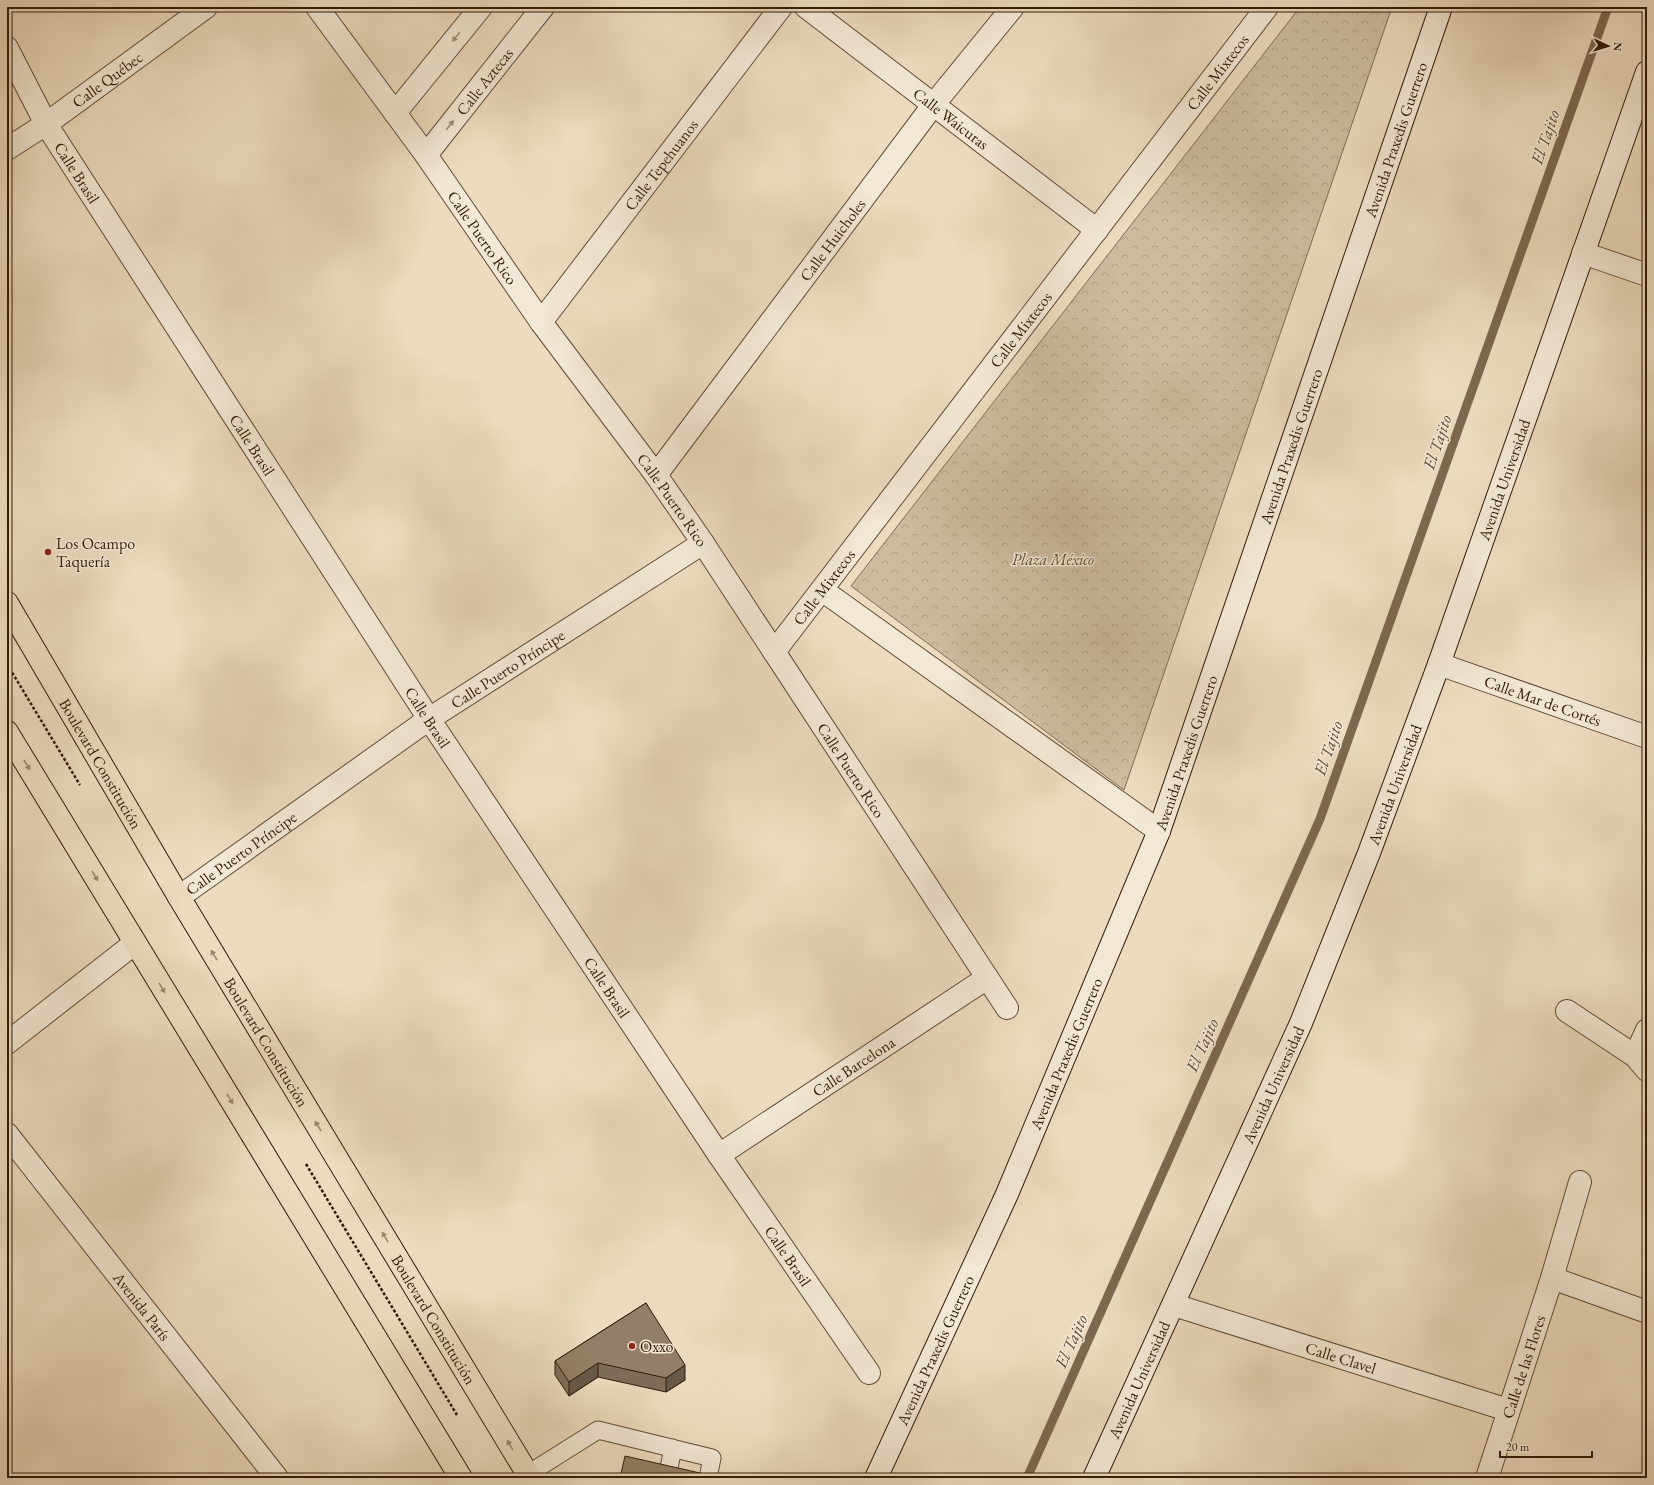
<svg xmlns="http://www.w3.org/2000/svg" width="1654" height="1485" viewBox="0 0 1654 1485" font-family="'EB Garamond',serif">
  <style>
    .park { fill: url(#park-crowns); stroke: #7f6c54 }
    .lines { fill: none; stroke-linecap: round; stroke-linejoin: round }
    .stream { stroke: #7c6850; stroke-width: 9 }
    .lane-casing { stroke: #604c35; stroke-width: 19 }
    .street-casing { stroke: #604c35; stroke-width: 24 }
    .secondary-casing { stroke: #321c07; stroke-width: 24 }
    .primary-casing { stroke: #321c07; stroke-width: 24 }
    .path { stroke: #321c07; stroke-width: 2.5; stroke-dasharray: 3 2; stroke-linecap: butt }
    .lane { stroke: #f3e8d5; stroke-width: 17 }
    .street { stroke: #f3e8d5; stroke-width: 22 }
    .secondary { stroke: #f3e8d5; stroke-width: 22 }
    .primary { stroke: #ecdbbf; stroke-width: 22 }
    .wall { fill: #7e6d59; stroke: #321c07 }
    .shaded-wall { fill: #675948; stroke: #321c07 }
    .building { fill: #937f67; stroke: #321c07 }
    .oneway { fill: #9c8c78 }
    .oneway2 { fill: #98856c }
    .poi-dot { fill: #8f2418; stroke: #f3e8d5; stroke-width: 1.5 }
    .labels { text-anchor: middle; stroke-width: 3; stroke-linejoin: round; paint-order: stroke }
    .street-label { font-size: 16px; fill: #321c07; stroke: #f3e8d5 }
    .poi-label { font-size: 16px; fill: #321c07; stroke: #f3e8d5; text-anchor: start }
    .park-label { font-size: 16px; font-style: italic; fill: #604c35; stroke: #f3e8d5 }
    .water-label { font-size: 17px; font-style: italic; fill: #5d4831; stroke: #f3e8d5 }
  </style>
  <defs>
    <pattern id="park-crowns" width="20" height="18" patternUnits="userSpaceOnUse"><rect width="20" height="18" fill="#ccbba0"/><path d="M2 6a3 3 0 1 1 6 0M12 15a3 3 0 1 1 6 0" fill="none" stroke="#b0a088"/></pattern>
  </defs>
  <rect width="100%" height="100%" fill="#ecdbbf"/>
  <filter id="stains"><feTurbulence type="fractalNoise" baseFrequency=".005" numOctaves="4"/><feColorMatrix values="0 0 0 0 .2 0 0 0 0 .09 0 0 0 0 .02 0 0 0 .5 -.17"/></filter>
  <radialGradient id="worn" r=".72"><stop offset=".6" stop-color="#630" stop-opacity="0"/><stop offset="1" stop-color="#630" stop-opacity=".3"/></radialGradient>
  <!-- park -->
  <path class="park" d="M1300,7H1392L1124,790L851,586Z"/>
  <g class="lines">
    <!-- stream -->
    <path class="stream" d="M1027,1478L1320,819L1608,7"/>
    <!-- lane casing -->
    <g class="lane-casing">
      <path id="lane" d="M528,1474L598,1430L712,1458L708,1478
        M667,1478L673,1448"/>
    </g>
    <!-- street casing -->
    <g class="street-casing">
      <g id="street">
        <path id="s1" d="M317,7L426,155L541,322L656,475L703,543L1007,1008"/>
        <path id="s2" d="M806,7L1097,230"/>
        <path id="s3" d="M7,48L46,124L429,719L719,1155L869,1373"/>
        <path d="M395,113L481,7"/>
        <path id="s4" d="M7,149L46,124L206,7"/>
        <path id="s5" d="M426,155L543,7"/>
        <path d="M1583,253L1647,275"/>
        <path id="s6" d="M541,322L781,7"/>
        <path id="s7" d="M656,475L934,104L1013,7"/>
        <path d="M822,590L1159,831"/>
        <path id="s8" d="M774,652L1267,7"/>
        <path id="s9" d="M1439,664L1647,737"/>
        <path id="s10" d="M179,897L429,719L703,543"/>
        <path d="M1567,1011L1635,1056L1647,1070"/>
        <path d="M7,1043L135,943"/>
        <path d="M1635,1056L1647,1030"/>
        <path id="s11" d="M7,1134L277,1478"/>
        <path id="s12" d="M719,1155L987,978"/>
        <path d="M1552,1278L1647,1312"/>
        <path id="s13" d="M1174,1305L1508,1410"/>
        <path id="s14" d="M1487,1478L1552,1278L1580,1182"/>
      </g>
    </g>
    <!-- secondary casing -->
    <g class="secondary-casing">
      <g id="secondary">
        <path id="s15" d="M876,1478L1007,1194L1159,831L1441,7"/>
        <path id="s16" d="M1094,1478L1301,1023L1369,853L1439,664L1647,72"/>
      </g>
    </g>
    <!-- primary casing -->
    <g class="primary-casing">
      <g id="primary">
        <path id="s17" d="M7,603L179,897L530,1478"/>
        <path d="M7,732L461,1478"/>
      </g>
    </g>
    <!-- path -->
    <path class="path" d="M7,664L80,785
      M306,1164L457,1415"/>
    <!-- lane -->
    <use href="#lane" class="lane"/>
    <!-- street -->
    <use href="#street" class="street"/>
    <!-- secondary -->
    <use href="#secondary" class="secondary"/>
    <!-- primary -->
    <use href="#primary" class="primary"/>
  </g>
  <!-- wall -->
  <path class="wall" d="M646,1303L685,1380L666,1392L598,1377L569,1396L555,1375V1361Z"/>
  <!-- shaded-wall -->
  <path class="shaded-wall" d="M598,1363V1377L569,1396V1382Z
    M685,1365V1380L666,1392V1378Z"/>
  <!-- building -->
  <path class="building" d="M646,1303L685,1365L666,1378L598,1363L569,1382L555,1361Z
    M625,1456L722,1478H620Z"/>
  <!-- one-way arrows -->
  <defs><path id="oneway-solid" d="M-6-.8H1V-3.2L6.5 0L1 3.2V.8H-6Z"/></defs>
  <g class="oneway">
    <use href="#oneway-solid" transform="translate(456 37) rotate(129)"/>
    <use href="#oneway-solid" transform="translate(450 125) rotate(-52)"/>
  </g>
  <g class="oneway2">
    <use href="#oneway-solid" transform="translate(27 765) rotate(59)"/>
    <use href="#oneway-solid" transform="translate(95 876) rotate(59)"/>
    <use href="#oneway-solid" transform="translate(214 955) rotate(-121)"/>
    <use href="#oneway-solid" transform="translate(162 988) rotate(59)"/>
    <use href="#oneway-solid" transform="translate(230 1099) rotate(59)"/>
    <use href="#oneway-solid" transform="translate(318 1126) rotate(-121)"/>
    <use href="#oneway-solid" transform="translate(385 1237) rotate(-121)"/>
    <use href="#oneway-solid" transform="translate(510 1445) rotate(-121)"/>
  </g>
  <!-- markers -->
  <g class="poi-dot">
    <circle cx="48" cy="552" r="4"/>
    <circle cx="632" cy="1346" r="4"/>
  </g>
  <g class="labels">
    <!-- street labels -->
    <g class="street-label">
      <text dy="6" stroke="none"><textPath href="#s8" startOffset="730">Calle Mixtecos</textPath></text>
      <text dy="6" stroke="none"><textPath href="#s4" startOffset="122">Calle Québec</textPath></text>
      <text dy="6" stroke="none"><textPath href="#s5" startOffset="94">Calle Aztecas</textPath></text>
      <text dy="6" stroke="none"><textPath href="#s2" startOffset="183">Calle Waicuras</textPath></text>
      <text dy="6" stroke="none"><textPath href="#s15" startOffset="1437">Avenida Praxedis Guerrero</textPath></text>
      <text dy="6" stroke="none"><textPath href="#s6" startOffset="198">Calle Tepehuanos</textPath></text>
      <text dy="6" stroke="none"><textPath href="#s3" startOffset="143">Calle Brasil</textPath></text>
      <text dy="6" stroke="none"><textPath href="#s1" startOffset="284">Calle Puerto Rico</textPath></text>
      <text dy="6" stroke="none"><textPath href="#s7" startOffset="294">Calle Huicholes</textPath></text>
      <text dy="6" stroke="none"><textPath href="#s8" startOffset="406">Calle Mixtecos</textPath></text>
      <text dy="6" stroke="none"><textPath href="#s3" startOffset="467">Calle Brasil</textPath></text>
      <text dy="6" stroke="none"><textPath href="#s15" startOffset="1113">Avenida Praxedis Guerrero</textPath></text>
      <text dy="6" stroke="none"><textPath href="#s16" startOffset="1080">Avenida Universidad</textPath></text>
      <text dy="6" stroke="none"><textPath href="#s1" startOffset="608">Calle Puerto Rico</textPath></text>
      <text dy="6" stroke="none"><textPath href="#s8" startOffset="82">Calle Mixtecos</textPath></text>
      <text dy="6" stroke="none"><textPath href="#s10" startOffset="400">Calle Puerto Príncipe</textPath></text>
      <text dy="6" stroke="none"><textPath href="#s9" startOffset="110">Calle Mar de Cortés</textPath></text>
      <text dy="6" stroke="none"><textPath href="#s3" startOffset="791">Calle Brasil</textPath></text>
      <text dy="6" stroke="none"><textPath href="#s15" startOffset="789">Avenida Praxedis Guerrero</textPath></text>
      <text dy="6" stroke="none"><textPath href="#s17" startOffset="186">Boulevard Constitución</textPath></text>
      <text dy="6" stroke="none"><textPath href="#s1" startOffset="932">Calle Puerto Rico</textPath></text>
      <text dy="6" stroke="none"><textPath href="#s16" startOffset="756">Avenida Universidad</textPath></text>
      <text dy="6" stroke="none"><textPath href="#s10" startOffset="76">Calle Puerto Príncipe</textPath></text>
      <text dy="6" stroke="none"><textPath href="#s3" startOffset="1115">Calle Brasil</textPath></text>
      <text dy="6" stroke="none"><textPath href="#s17" startOffset="510">Boulevard Constitución</textPath></text>
      <text dy="6" stroke="none"><textPath href="#s15" startOffset="465">Avenida Praxedis Guerrero</textPath></text>
      <text dy="6" stroke="none"><textPath href="#s12" startOffset="161">Calle Barcelona</textPath></text>
      <text dy="6" stroke="none"><textPath href="#s16" startOffset="432">Avenida Universidad</textPath></text>
      <text dy="6" stroke="none"><textPath href="#s3" startOffset="1439">Calle Brasil</textPath></text>
      <text dy="6" stroke="none"><textPath href="#s11" startOffset="219">Avenida París</textPath></text>
      <text dy="6" stroke="none"><textPath href="#s17" startOffset="834">Boulevard Constitución</textPath></text>
      <text dy="6" stroke="none"><textPath href="#s15" startOffset="141">Avenida Praxedis Guerrero</textPath></text>
      <text dy="6" stroke="none"><textPath href="#s13" startOffset="175">Calle Clavel</textPath></text>
      <text dy="6" stroke="none"><textPath href="#s14" startOffset="117">Calle de las Flores</textPath></text>
      <text dy="6" stroke="none"><textPath href="#s16" startOffset="108">Avenida Universidad</textPath></text>
    </g>
    <!-- poi labels -->
    <g class="poi-label">
      <text x="56" y="549">Los Ocampo<tspan x="56" dy="18">Taquería</tspan></text>
      <text x="640" y="1352">Oxxo</text>
    </g>
    <!-- park labels -->
    <g class="park-label">
      <text x="1053" y="565">Plaza México</text>
    </g>
    <!-- water labels -->
    <g class="water-label">
      <text transform="translate(1545 137) rotate(-71)" y="6">El Tajito</text>
      <text transform="translate(1437 442) rotate(-71)" y="6">El Tajito</text>
      <text transform="translate(1328 748) rotate(-71)" y="6">El Tajito</text>
      <text transform="translate(1202 1045) rotate(-66)" y="6">El Tajito</text>
      <text transform="translate(1071 1341) rotate(-66)" y="6">El Tajito</text>
    </g>
  </g>
  <!-- margin -->
  <rect width="1654" height="1485" fill="none" stroke="#ecdbbf" stroke-width="24"/>
  <rect x="8" y="8" width="1638" height="1469" fill="none" stroke="#321c07" stroke-width="2"/>
  <rect x="12" y="12" width="1630" height="1461" fill="none" stroke="#321c07"/>
  <!-- north arrow -->
  <g transform="translate(1608 46) rotate(94)" stroke="#f3e8d5" stroke-width="3" paint-order="stroke">
  <path d="M0-3L7 15L0 10L-7 15Z" fill="#321c07"/>
  <text y="-6" font-size="11" font-weight="bold" text-anchor="middle" fill="#321c07">N</text>
  </g>
  <!-- scale -->
  <path d="M1500 1451v6h92v-6" fill="none" stroke="#321c07" stroke-width="2"/>
  <text x="1506" y="1451" font-size="12" fill="#321c07" stroke="#f3e8d5" stroke-width="3" paint-order="stroke">20 m</text>
  <rect width="100%" height="100%" filter="url(#stains)"/>
  <rect width="100%" height="100%" fill="url(#worn)"/>
</svg>
